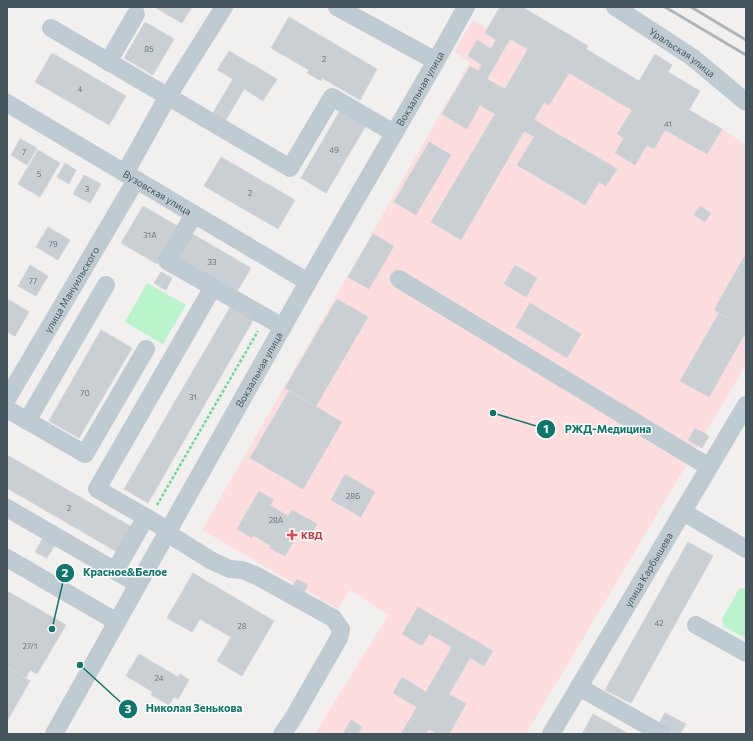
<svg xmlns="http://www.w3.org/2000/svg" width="753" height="741" viewBox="0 0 753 741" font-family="Commissioner,sans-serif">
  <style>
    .medical { fill: #fddddd }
    .green { fill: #b9f4cb }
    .building { fill: #cacfd4; stroke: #d2d6db; fill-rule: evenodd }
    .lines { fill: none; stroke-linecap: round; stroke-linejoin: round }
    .path { stroke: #6dd599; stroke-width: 2.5; stroke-dasharray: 3 2; stroke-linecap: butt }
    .minor { stroke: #becbd2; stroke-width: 18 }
    .rail { stroke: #b0b5ba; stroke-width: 3 }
    .health-dot { fill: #e0444e; stroke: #fff; stroke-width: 1.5 }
    .labels { text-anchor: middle; stroke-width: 3; stroke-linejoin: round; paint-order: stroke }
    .number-label { font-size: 8px; fill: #66747c }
    .street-label { font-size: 10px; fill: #45555e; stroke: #fff }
    .health-label { font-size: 10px; font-weight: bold; fill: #be3a42; stroke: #fff; text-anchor: start }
    .leader { fill: none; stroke: #0f766e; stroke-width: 1.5 }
    .callout-dot { fill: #0f766e; stroke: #fff; stroke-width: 1.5 }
    .mark-label { font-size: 12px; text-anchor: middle; font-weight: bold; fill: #fff }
    .callout-label { font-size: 11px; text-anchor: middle; font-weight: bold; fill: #0f766e; stroke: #fff; stroke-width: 3; stroke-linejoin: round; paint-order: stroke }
  </style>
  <rect width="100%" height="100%" fill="#f2efef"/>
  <!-- medical -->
  <path class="medical" d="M500,7H522L588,46L586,50L722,129L746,145V365L526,734H315L388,615L350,590L338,609L202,530L470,62L454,52L473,20L488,29Z"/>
  <!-- green -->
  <path class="green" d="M147,283L186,305L163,344L125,322Z
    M746,588V639L724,626L722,619L739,589Z"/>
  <!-- building -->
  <path class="building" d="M157,7H192L182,23L156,8Z
    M500,7H522L588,46L586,49L639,81L655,54L672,65L668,72L700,91L689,110L722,129L707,154L665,130L654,149L647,145L635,165L615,153L624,138L617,134L632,110L569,73L549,105L544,102L534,120L617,169L606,186L599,182L585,205L517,165L534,137L524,131L461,240L431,222L495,114L480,105L467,129L442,114L470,66L478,71L482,65L468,56L477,40L491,49L496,40L485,33ZM510,39L528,49L505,89L487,79Z
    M289,17L377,69L360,100L322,78L321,81L307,73L309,70L271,48Z
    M145,22L174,39L153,75L124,58Z
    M229,51L277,79L263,101L244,89L223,125L210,118L233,79L217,70Z
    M52,53L126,96L109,125L35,82Z
    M342,107L368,122L326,193L301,178Z
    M20,139L37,148L27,165L11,155Z
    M429,142L451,155L416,215L394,202Z
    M38,150L60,163L40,197L18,184Z
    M221,157L295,200L278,229L204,186Z
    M65,163L76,170L69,184L57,177Z
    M84,175L101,184L90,203L73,194Z
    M143,206L179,227L157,264L121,243Z
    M700,206L711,213L705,222L694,215Z
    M48,227L70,240L58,260L36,247Z
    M191,233L251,268L236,293L176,258Z
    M373,234L394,246L369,289L348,277Z
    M744,257L746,258V328L714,310Z
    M30,265L48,276L36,296L18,286Z
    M515,265L537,278L526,297L504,284Z
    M161,272L167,275L160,287L154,283Z
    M167,275L172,278L166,290L160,287Z
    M337,299L368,317L316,406L285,388Z
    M9,300L29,312L15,336L7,332V304Z
    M530,303L581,334L567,358L516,327Z
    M232,304L255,317L148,503L124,489Z
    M719,313L746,328V332L709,397L680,381Z
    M101,330L132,348L79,438L49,421Z
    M289,391L342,422L303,489L250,458Z
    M695,428L709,436L702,448L688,440Z
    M7,455L132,527L117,552L7,488Z
    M345,474L375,492L361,517L331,500Z
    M259,491L274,500L270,505L288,516L292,510L317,524L311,535L301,529L285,556L270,548L271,546L253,535L252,538L237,529Z
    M43,538L55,545L47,558L35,552Z
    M688,542L713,556L631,703L605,690Z
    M193,573L274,621L242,676L217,661L231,637L200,619L192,632L167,618Z
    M297,579L308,585L302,596L290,589Z
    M7,591L66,625L37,674L30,670L26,678L7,667Z
    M418,607L493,651L484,666L470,658L449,694L466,704L449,734H438L429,729L425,734H401L417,707L393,693L402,677L426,692L452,647L429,634L422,646L402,634Z
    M139,654L178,677L180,674L189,680L178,699L174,697L169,705L151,695L153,692L126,676Z
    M7,667L30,681L7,721Z
    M665,713L686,724L680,734H675L658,725Z
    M593,714L627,733L626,734H582Z
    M351,720L362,727L358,734H343Z"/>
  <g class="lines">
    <!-- path -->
    <path class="path" d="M157,505L258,331"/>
    <!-- minor -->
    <g class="minor">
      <path d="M337,7L436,61"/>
      <path id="s1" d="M615,7L692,57L746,102"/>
      <path d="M51,28L290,168L332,97L394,133"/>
      <path d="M108,62L136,14"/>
      <path id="s2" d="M7,103L308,282"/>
      <path d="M125,173L168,96L224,7"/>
      <path d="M194,214L167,261L283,327"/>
      <path d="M399,279L709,467"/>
      <path id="s3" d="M7,399L136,180"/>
      <path d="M7,409L85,454L146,349"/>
      <path d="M27,421L106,285"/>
      <path d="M7,508L138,584"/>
      <path d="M683,512L746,549"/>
      <path d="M168,530L97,489L213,287"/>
      <path d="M167,533L212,561L230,569L242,570L255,575L333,618L341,629L339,638L292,720L282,734"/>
      <path d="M7,558L117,622"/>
      <path d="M115,571L146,517"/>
      <path d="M696,625L746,653"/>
      <path d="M579,687L662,734"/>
      <path id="s4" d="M54,734L308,282L436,61L466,7"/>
      <path id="s5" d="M551,734L746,405"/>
    </g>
    <!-- rail -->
    <path class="rail" d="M665,7L746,55
      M691,7L746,40"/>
  </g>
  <!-- markers -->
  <path class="health-dot" d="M290 529h4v4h4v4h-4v4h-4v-4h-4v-4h4z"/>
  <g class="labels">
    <!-- number labels -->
    <g class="number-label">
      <text x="149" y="52">85</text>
      <text x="324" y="62">2</text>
      <text x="80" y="92">4</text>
      <text x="668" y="127">41</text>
      <text x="334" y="153">49</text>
      <text x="24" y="155">7</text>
      <text x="39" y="177">5</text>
      <text x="87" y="192">3</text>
      <text x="250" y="196">2</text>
      <text x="150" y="238">31А</text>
      <text x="53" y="247">79</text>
      <text x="212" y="265">33</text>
      <text x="33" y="284">77</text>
      <text x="85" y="396">70</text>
      <text x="193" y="400">31</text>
      <text x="353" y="499">28Б</text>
      <text x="69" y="511">2</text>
      <text x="276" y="523">28А</text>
      <text x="659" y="626">42</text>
      <text x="242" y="629">28</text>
      <text x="30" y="649">27/1</text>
      <text x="159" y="681">24</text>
    </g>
    <!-- street labels -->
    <g class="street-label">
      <text dy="4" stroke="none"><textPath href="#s1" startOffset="81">Уральская улица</textPath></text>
      <text dy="4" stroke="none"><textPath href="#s4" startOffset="742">Вокзальная улица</textPath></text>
      <text dy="4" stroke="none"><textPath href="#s2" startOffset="175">Вузовская улица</textPath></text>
      <text dy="4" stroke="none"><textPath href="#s3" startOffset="127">улица Мануильского</textPath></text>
      <text dy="4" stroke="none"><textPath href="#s4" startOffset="418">Вокзальная улица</textPath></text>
      <text dy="4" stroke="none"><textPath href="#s5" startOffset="191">улица Карбышева</textPath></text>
    </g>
    <!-- health labels -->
    <g class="health-label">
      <text x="301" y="539">КВД</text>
    </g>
  </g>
  <!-- callouts -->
  <path class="leader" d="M493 413L546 429M52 629L65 573M80 665L128 709"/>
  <g class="callout-dot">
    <circle cx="493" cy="413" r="4"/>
    <circle cx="52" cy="629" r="4"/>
    <circle cx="80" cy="665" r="4"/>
    <circle cx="546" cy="429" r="10"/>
    <circle cx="65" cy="573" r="10"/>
    <circle cx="128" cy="709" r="10"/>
  </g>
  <g class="mark-label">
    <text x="546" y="433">1</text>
    <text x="65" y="577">2</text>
    <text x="128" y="713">3</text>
  </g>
  <g class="callout-label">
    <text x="608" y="433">РЖД-Медицина</text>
    <text x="125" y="576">Красное&amp;Белое</text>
    <text x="194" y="712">Николая Зенькова</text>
  </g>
  <!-- border -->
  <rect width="753" height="741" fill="none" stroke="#45555e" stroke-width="16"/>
</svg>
